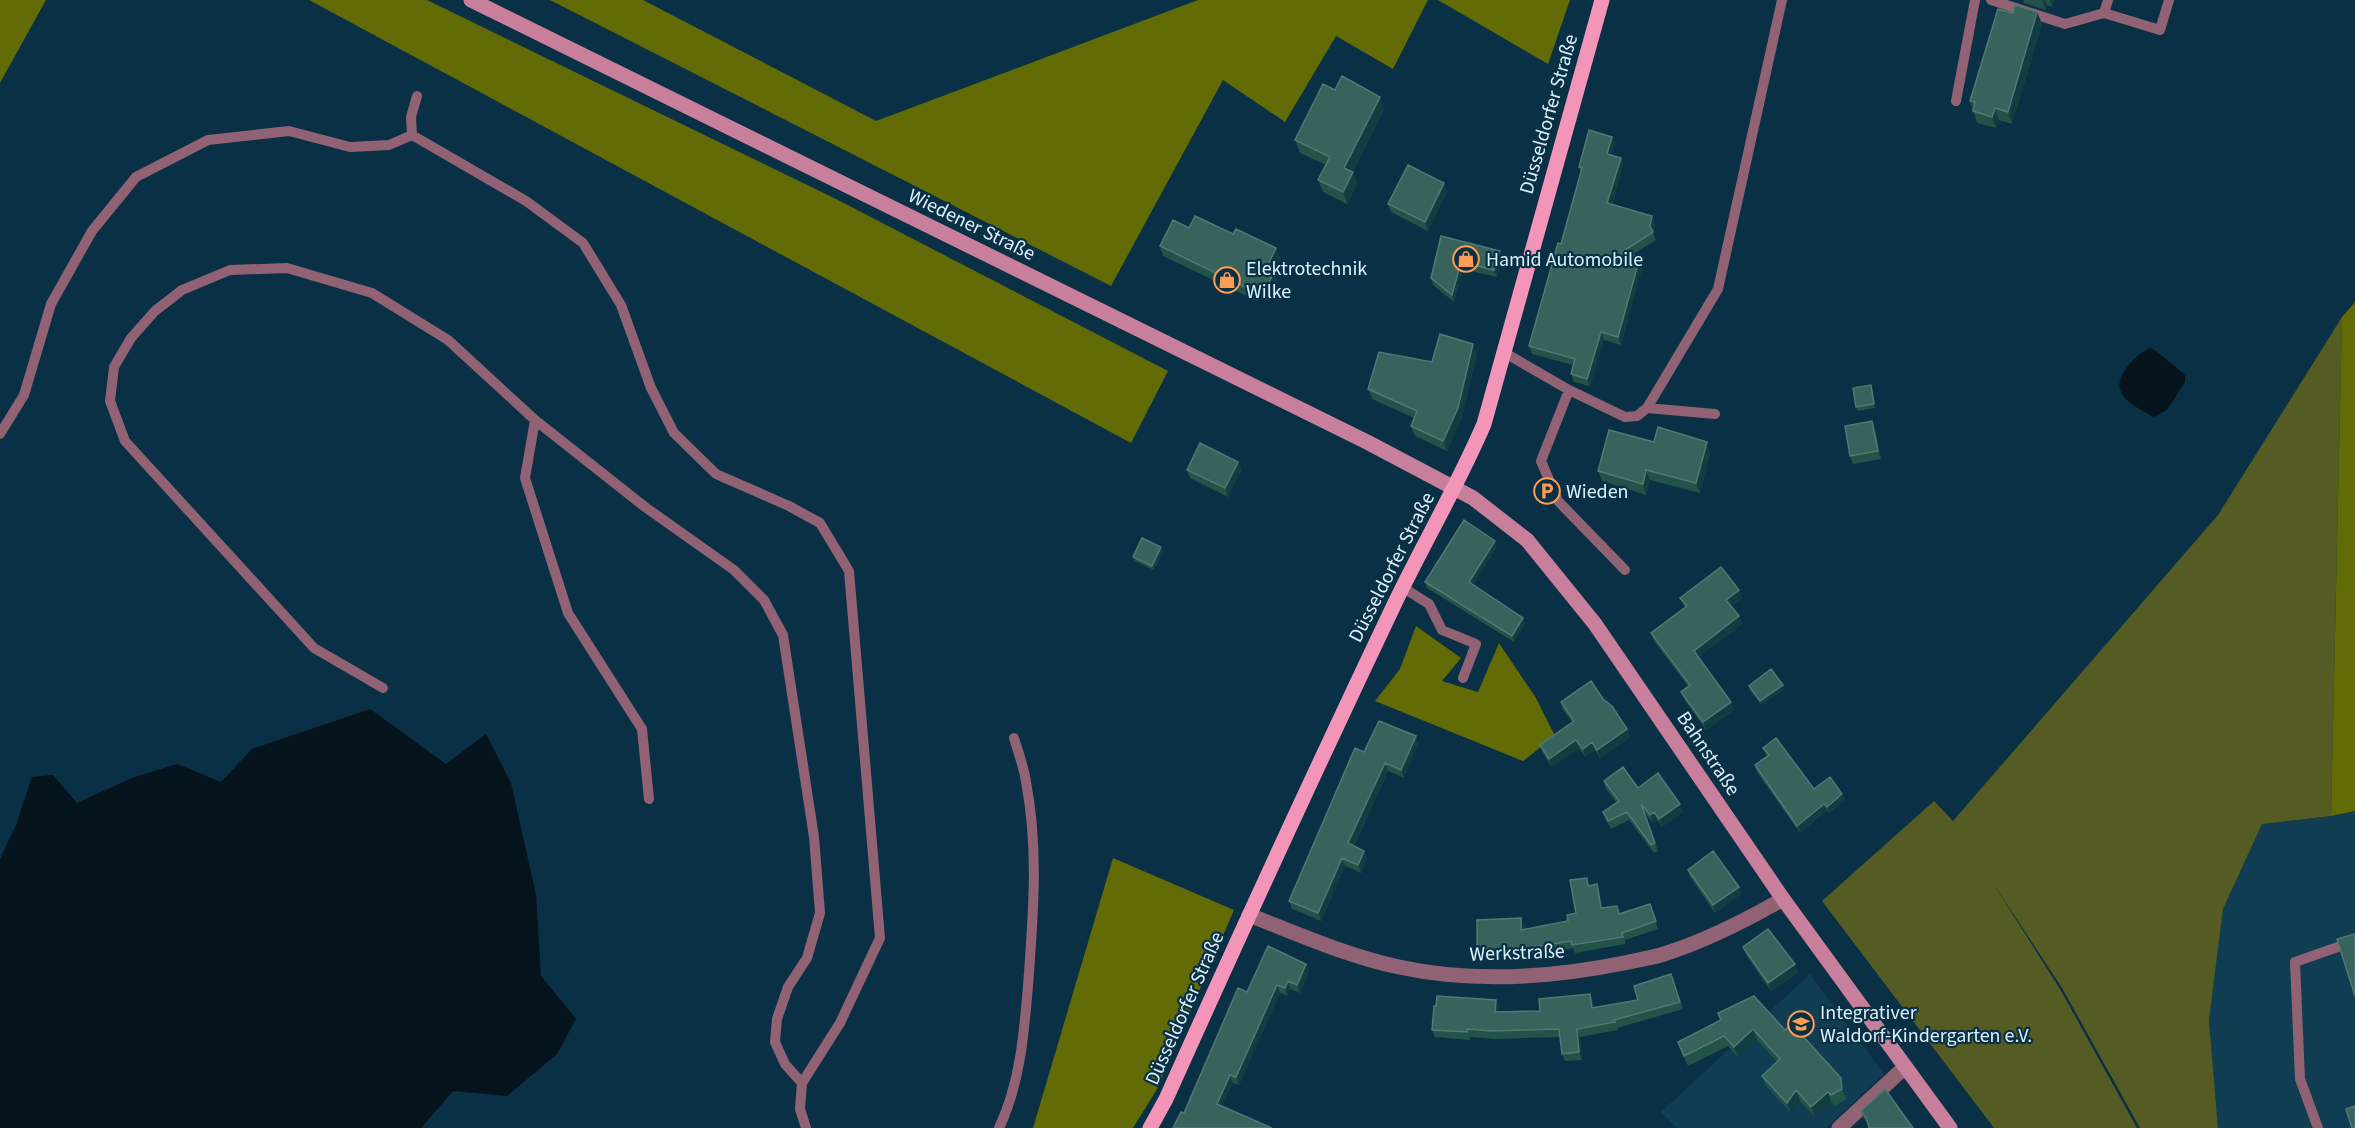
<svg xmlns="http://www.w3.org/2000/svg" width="2355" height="1128" viewBox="0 0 2355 1128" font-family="'Source Sans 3',sans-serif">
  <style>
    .built { fill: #103d52 }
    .green { fill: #545b23 }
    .forest { fill: #626b05 }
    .water { fill: #05131c }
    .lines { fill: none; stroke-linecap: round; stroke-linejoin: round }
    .service { stroke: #906273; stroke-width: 10 }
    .minor { stroke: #906273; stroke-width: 15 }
    .secondary { stroke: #c87f9b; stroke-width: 15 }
    .primary { stroke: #f395b9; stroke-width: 15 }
    .wall { fill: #235249 }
    .shaded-wall { fill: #103d3f }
    .building { fill: #37635c; stroke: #507975; stroke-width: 1.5 }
    .labels { text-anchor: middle; stroke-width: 4.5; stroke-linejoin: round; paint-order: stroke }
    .street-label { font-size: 20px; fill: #dbf0fd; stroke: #093044 }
    .poi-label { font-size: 20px; fill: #dbf0fd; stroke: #093044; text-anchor: start }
  </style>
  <rect width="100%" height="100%" fill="#093044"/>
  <!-- built -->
  <path class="built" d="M2355,811V1128H2218L2209,1020L2223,909L2262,824L2331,816Z
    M1810,974L1884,1074L1826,1128H1677L1661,1112Z"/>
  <!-- green -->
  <path class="green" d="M2342,317L2331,816L2262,824L2223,909L2209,1020L2218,1128H2140L2062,988L1991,880L2060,989L2137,1128H1994L1822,901L1934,801L1953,821L2218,515Z"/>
  <!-- forest -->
  <path class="forest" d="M0,0H46L0,83Z
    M309,0H427L836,199L1168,371L1131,443Z
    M550,0H643L876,121L1198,0H1428L1393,69L1336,36L1285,122L1223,80L1111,286Z
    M1438,0H1570L1548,64Z
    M2355,302V811L2331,816L2342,317Z
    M1416,626L1461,658L1442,681L1478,692L1499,643L1536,698L1555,736L1523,761L1375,701L1400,669Z
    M1113,858L1234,910L1156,1091L1133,1128H1033Z"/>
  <!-- water -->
  <path class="water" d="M2150,348L2156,351L2185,375V382L2167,410L2154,417C2134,406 2108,395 2125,370C2133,359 2138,354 2150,348Z
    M370,709L446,764L486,734L511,783L536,895L541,976L576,1019L557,1054L507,1096L453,1091L421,1128H0V859L16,825L32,777L53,775L77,803L132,778L177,764L221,782L252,749Z"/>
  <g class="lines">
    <!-- service -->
    <path class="service" d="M1991,0L2065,24L2104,13L2108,0
      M2104,13L2160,30L2169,0
      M1956,101L1975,0
      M412,135L411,117L417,96
      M1505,353L1569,390L1625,417L1637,416L1647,408L1718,289L1782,0
      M1569,390L1541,461L1558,501L1625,570
      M1647,408L1715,414
      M535,420L525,478L568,613L642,729L649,799
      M0,434L24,395L51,304L92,231L136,177L208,140L289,131L350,147L389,145L412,135L526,201L583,243L621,305L651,388L674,433L716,474L789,506L820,523L849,571L880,938L840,1023L802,1083L800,1109L806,1128
      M1402,587L1429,604L1442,630L1476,644L1463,678
      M383,688L314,648L125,441L110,401L114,367L131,338L155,311L182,290L230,270L287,268L372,293L448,340L535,420L645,507L734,570L764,600L783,635L814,837L820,913L807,958L788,987L777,1019L775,1042L785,1064L802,1083
      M999,1128C1020,1084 1024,1034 1028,986C1033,918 1039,849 1026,782C1024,767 1018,752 1014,738
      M2318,1128L2300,1079L2295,962L2355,941"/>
    <!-- minor -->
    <path class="minor" d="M1249,915C1298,934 1347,956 1399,967C1473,983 1550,978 1624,963C1637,960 1651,958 1664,954C1705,941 1745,921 1783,899
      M1839,1128L1905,1067"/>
    <!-- secondary -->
    <path class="secondary" d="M471,0L1367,442L1473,498L1527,540L1595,624L1783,899L1950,1128"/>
    <!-- primary -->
    <path class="primary" d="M1150,1128L1166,1099C1240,934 1315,771 1393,607C1422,546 1457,487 1484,424L1602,0"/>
  </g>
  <!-- wall -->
  <path class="wall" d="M2023,0H2054L2052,7L2047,5L2046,10L2024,3Z
    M2037,12L2042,24L2012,124L1999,120L1996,128L1977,123L1970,101L2013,13Z
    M1335,90L1380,97L1384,109L1353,172L1357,184L1347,204L1323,192L1318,180L1326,165L1300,153L1295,140Z
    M1612,137L1615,144L1611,155L1621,158L1623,165L1612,205L1652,216L1655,224L1653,232L1656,240L1632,255L1640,257L1643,264L1621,345L1604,340L1590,386L1574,382L1571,374L1573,365L1532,354L1529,346L1561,244L1581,172L1579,167Z
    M1447,192L1428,231L1391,212L1388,204Z
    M1189,228L1233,234L1276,248L1280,258L1273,272L1278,282L1269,301L1259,297L1257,301L1163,256L1160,246Z
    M1441,236L1502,258L1497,277L1463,269L1454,302L1433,285L1431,278Z
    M1477,354L1462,418L1447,451L1415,436L1411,426L1414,418L1372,399L1368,389L1432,362Z
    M1872,389L1875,408L1858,411L1856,407Z
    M1875,429L1881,459L1853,464L1850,456Z
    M1654,442L1710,452L1700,493L1650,480L1646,495L1602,481L1598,471Z
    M1238,462L1241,470L1228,497L1190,478L1187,470Z
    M1161,547L1163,552L1154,570L1135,561L1133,557Z
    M1497,547L1473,585L1523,618L1525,624L1514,642L1427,588L1425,582Z
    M1739,590L1742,598L1731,606L1739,616L1742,624L1698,657L1731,702L1734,710L1706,730L1684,699L1681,692L1688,686L1654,641L1651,633L1685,608L1680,598Z
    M1749,686L1784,689L1762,705L1750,690Z
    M1603,699L1627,729L1630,737L1600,758L1595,750L1585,757L1579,748L1552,767L1543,753L1540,745L1573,723L1563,710L1561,702Z
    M1416,736L1418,744L1404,778L1388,771L1354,846L1364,851L1367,859L1361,873L1345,866L1321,921L1292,909L1289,901L1364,752Z
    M1763,748L1814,789L1845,800L1829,813L1827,810L1800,833L1757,772L1755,765L1767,756Z
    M1604,781L1638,788L1683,812L1662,827L1657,820L1653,823L1644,812L1658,851L1654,853L1629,820L1611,829L1606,820L1603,812L1617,803L1606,789Z
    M1688,870L1739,887L1741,894L1715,913L1690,877Z
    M1589,885L1599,891L1602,908L1620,913L1653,911L1658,929L1625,940V944L1575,953L1573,948L1524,957L1479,956L1477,949L1521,918L1524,925V929L1568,921L1576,913Z
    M1743,947L1795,964L1798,973L1771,991L1746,955Z
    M1306,964L1309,972L1300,993L1290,989L1287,996L1280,993L1239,1085L1233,1083L1184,1113L1247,992Z
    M1674,982L1683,1009L1617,1028L1618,1030L1580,1037L1582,1060L1565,1061L1562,1054L1560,1037L1495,1039L1470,1037V1040L1435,1037L1432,1030L1496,1000L1499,1008L1498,1012L1540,1011L1590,994L1593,1002L1594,1007L1638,1000Z
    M1718,1013L1785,1030L1841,1078L1844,1088L1846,1099L1835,1106L1831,1102L1815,1117L1800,1101L1791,1113L1766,1086L1762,1076L1777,1062L1757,1040L1738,1057L1728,1046L1688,1066L1678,1042L1721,1020Z
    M1861,1111L1913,1128L1868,1124L1864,1119Z"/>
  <!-- shaded-wall -->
  <path class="shaded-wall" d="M2042,0H2045L2047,5L2046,10Z
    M2050,0H2054L2052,7Z
    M2037,12L2042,24L2012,124L2008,112Z
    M1380,97L1384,109L1353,172L1357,184L1347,204L1343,192L1344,168Z
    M1995,108L1999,120L1996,128L1992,117Z
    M1612,137L1615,144L1610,161L1607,154Z
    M1621,158L1623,165L1610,211L1607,203Z
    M1444,183L1447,192L1428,231L1425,222Z
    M1652,216L1655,224L1652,233L1650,226Z
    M1276,248L1280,258L1270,278L1266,269Z
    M1500,251L1502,258L1497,277L1494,270Z
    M1640,257L1643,264L1621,345L1618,337Z
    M1461,262L1463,269L1454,302L1452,295Z
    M1274,272L1278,282L1269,301L1265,291Z
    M1255,287L1259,297L1257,301L1253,291Z
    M1601,332L1604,340L1590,386L1587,379Z
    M1473,344L1477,354L1462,418L1447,451L1443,441Z
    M1872,421L1875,429L1881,459L1878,451Z
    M1707,442L1710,452L1700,493L1696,483Z
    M1238,462L1241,470L1228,497L1225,488Z
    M1646,470L1650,480L1646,495L1643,484Z
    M1495,541L1497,547L1471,588L1469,582Z
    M1161,547L1163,552L1154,570L1152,566Z
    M1739,590L1742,598L1729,608L1726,600Z
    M1739,616L1742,624L1697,659L1694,651Z
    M1523,618L1525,624L1514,642L1512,636Z
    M1783,685L1784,689L1762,705L1760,701Z
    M1731,702L1734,710L1706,730L1703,722Z
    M1627,729L1630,737L1600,758L1597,750Z
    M1416,736L1418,744L1404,778L1401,770Z
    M1576,740L1579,748L1552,767L1549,759Z
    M1592,742L1595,750L1585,757L1583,749Z
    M1385,763L1388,771L1351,851L1348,843Z
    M1842,794L1845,800L1829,813L1827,807Z
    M1680,804L1683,812L1662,827L1659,819Z
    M1824,804L1827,810L1800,833L1797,826Z
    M1654,812L1657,820L1653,823L1650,815Z
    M1364,851L1367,859L1361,873L1358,865Z
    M1342,858L1345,866L1321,921L1318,913Z
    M1597,884L1599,891L1604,916L1601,908Z
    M1739,887L1741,894L1715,913L1713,905Z
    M1521,918L1524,925V937L1521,930Z
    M1306,964L1309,972L1300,993L1297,985Z
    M1795,964L1798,973L1771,991L1768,983Z
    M1288,981L1290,989L1287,996L1285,988Z
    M1277,985L1280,993L1239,1085L1236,1077Z
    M1590,994L1593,1002L1595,1015L1592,1008Z
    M1496,1000L1499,1008L1498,1020L1495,1012Z
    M1577,1029L1580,1037L1582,1060L1579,1052Z
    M1753,1029L1757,1040L1738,1057L1734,1047Z
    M1230,1075L1233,1083L1220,1112L1217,1104Z
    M1841,1078L1844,1088L1846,1099L1842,1089Z
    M1796,1090L1800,1101L1791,1113L1787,1103Z
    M1828,1092L1831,1102L1815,1117L1811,1107Z"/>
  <!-- building -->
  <path class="building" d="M2015,5L2037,12L2008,112L1995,108L1992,117L1973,111L1975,102L1970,101L1998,9L2013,13Z
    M1342,76L1380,97L1344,168L1353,172L1343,192L1318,180L1330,157L1295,140L1323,84L1335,90Z
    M1589,130L1612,137L1607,154L1621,158L1607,203L1652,216L1650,226L1653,232L1622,252L1640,257L1618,337L1601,332L1587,379L1571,374L1575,359L1529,346L1558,243L1561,244L1582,168L1579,167Z
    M1408,165L1444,183L1425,222L1388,204Z
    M1195,216L1233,234L1236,229L1276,248L1266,269L1274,272L1265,291L1255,287L1253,291L1160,246L1173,220L1189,228Z
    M1441,236L1500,251L1494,270L1461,262L1452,295L1431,278Z
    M1440,334L1473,344L1458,408L1443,441L1411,426L1417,411L1368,389L1379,352L1432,362Z
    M1871,385L1874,404L1856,407L1853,388Z
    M1872,421L1878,451L1850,456L1845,426Z
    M1658,427L1707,442L1696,483L1646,470L1643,484L1598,471L1609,430L1654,442Z
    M1200,443L1238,462L1225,488L1187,470Z
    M1464,520L1495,541L1469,582L1523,618L1512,636L1425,582Z
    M1142,538L1161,547L1152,566L1133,557Z
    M1721,567L1739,590L1726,600L1739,616L1694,651L1731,702L1703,722L1681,692L1690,685L1651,633L1687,606L1680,598Z
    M1771,669L1783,685L1760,701L1749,686Z
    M1591,681L1603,699L1612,706L1627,729L1597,750L1592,742L1583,749L1576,740L1549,759L1540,745L1574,721L1561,702Z
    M1379,721L1416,736L1401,770L1385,763L1348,843L1364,851L1358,865L1342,858L1318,913L1289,901L1355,748L1364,752Z
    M1776,738L1814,789L1830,777L1842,794L1827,807L1824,804L1797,826L1755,765L1769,755L1763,748Z
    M1623,767L1638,788L1658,773L1680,804L1659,819L1654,812L1650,815L1641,804L1655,843L1651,845L1627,812L1608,821L1603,812L1619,801L1604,781Z
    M1713,851L1739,887L1713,905L1688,870Z
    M1587,878L1588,886L1597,884L1601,908L1617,906L1619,914L1650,904L1656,921L1622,933L1623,937L1572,945L1571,941L1522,949H1477V920L1521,918V930L1568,921L1567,915L1576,913L1570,880Z
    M1768,929L1795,964L1768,983L1743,947Z
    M2355,934V996L2337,939Z
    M1268,946L1306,964L1297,985L1288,981L1285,988L1277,985L1236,1077L1230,1075L1217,1104L1272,1128H1173L1181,1112L1184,1113L1238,988L1247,992Z
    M1671,974L1680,1002L1614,1020L1615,1022L1577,1029L1579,1052L1562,1054L1559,1029L1492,1031L1467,1029V1032L1432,1030L1434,1006H1436L1437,996L1496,1000L1495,1012L1540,1011L1539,999L1590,994L1592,1008L1638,1000L1634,986Z
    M1754,996L1785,1030L1792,1024L1841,1078L1842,1089L1831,1095L1828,1092L1811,1107L1796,1090L1787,1103L1762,1076L1780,1059L1753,1029L1734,1047L1724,1036L1684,1056L1678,1042L1721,1020L1718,1013Z
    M1885,1089L1913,1128H1869L1867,1119L1861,1111Z
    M2355,1106V1128H2352L2346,1109Z"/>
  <!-- icons -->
  <defs>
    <g id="shop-ring" transform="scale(1.35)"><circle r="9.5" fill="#093044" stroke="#fd9d54" stroke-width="1.5"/><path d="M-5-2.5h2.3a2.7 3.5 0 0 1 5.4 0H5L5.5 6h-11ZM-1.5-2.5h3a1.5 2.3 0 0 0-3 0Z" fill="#fd9d54"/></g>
    <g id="parking-ring" transform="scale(1.35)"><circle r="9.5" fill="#093044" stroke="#fd9d54" stroke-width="1.5"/><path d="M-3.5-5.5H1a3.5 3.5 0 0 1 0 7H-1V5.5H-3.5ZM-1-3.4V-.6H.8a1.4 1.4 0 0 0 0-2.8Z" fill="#fd9d54"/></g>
    <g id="school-ring" transform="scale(1.35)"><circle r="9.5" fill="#093044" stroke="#fd9d54" stroke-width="1.5"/><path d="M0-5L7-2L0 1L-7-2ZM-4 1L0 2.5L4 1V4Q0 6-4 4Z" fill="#fd9d54"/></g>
  </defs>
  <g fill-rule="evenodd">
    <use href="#shop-ring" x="1466" y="259"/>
    <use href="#shop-ring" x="1227" y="280"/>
    <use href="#parking-ring" x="1547" y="491"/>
    <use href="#school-ring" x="1801" y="1024"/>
  </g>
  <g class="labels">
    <!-- street labels -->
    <g class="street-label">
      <text transform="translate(1548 114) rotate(-74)" y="7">Düsseldorfer Straße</text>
      <text transform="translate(972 224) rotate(26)" y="7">Wiedener Straße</text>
      <text transform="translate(1391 567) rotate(-63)" y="7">Düsseldorfer Straße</text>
      <text transform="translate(1709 753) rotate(56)" y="7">Bahnstraße</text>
      <text transform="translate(1517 952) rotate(-2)" y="7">Werkstraße</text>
      <text transform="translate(1184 1008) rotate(-66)" y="7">Düsseldorfer Straße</text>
    </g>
    <!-- poi labels -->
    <g class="poi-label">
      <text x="1486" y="266">Hamid Automobile</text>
      <text x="1246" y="275">Elektrotechnik<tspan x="1246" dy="23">Wilke</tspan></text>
      <text x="1566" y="498">Wieden</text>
      <text x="1820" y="1019">Integrativer<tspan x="1820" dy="23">Waldorf-Kindergarten e.V.</tspan></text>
    </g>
  </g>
</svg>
